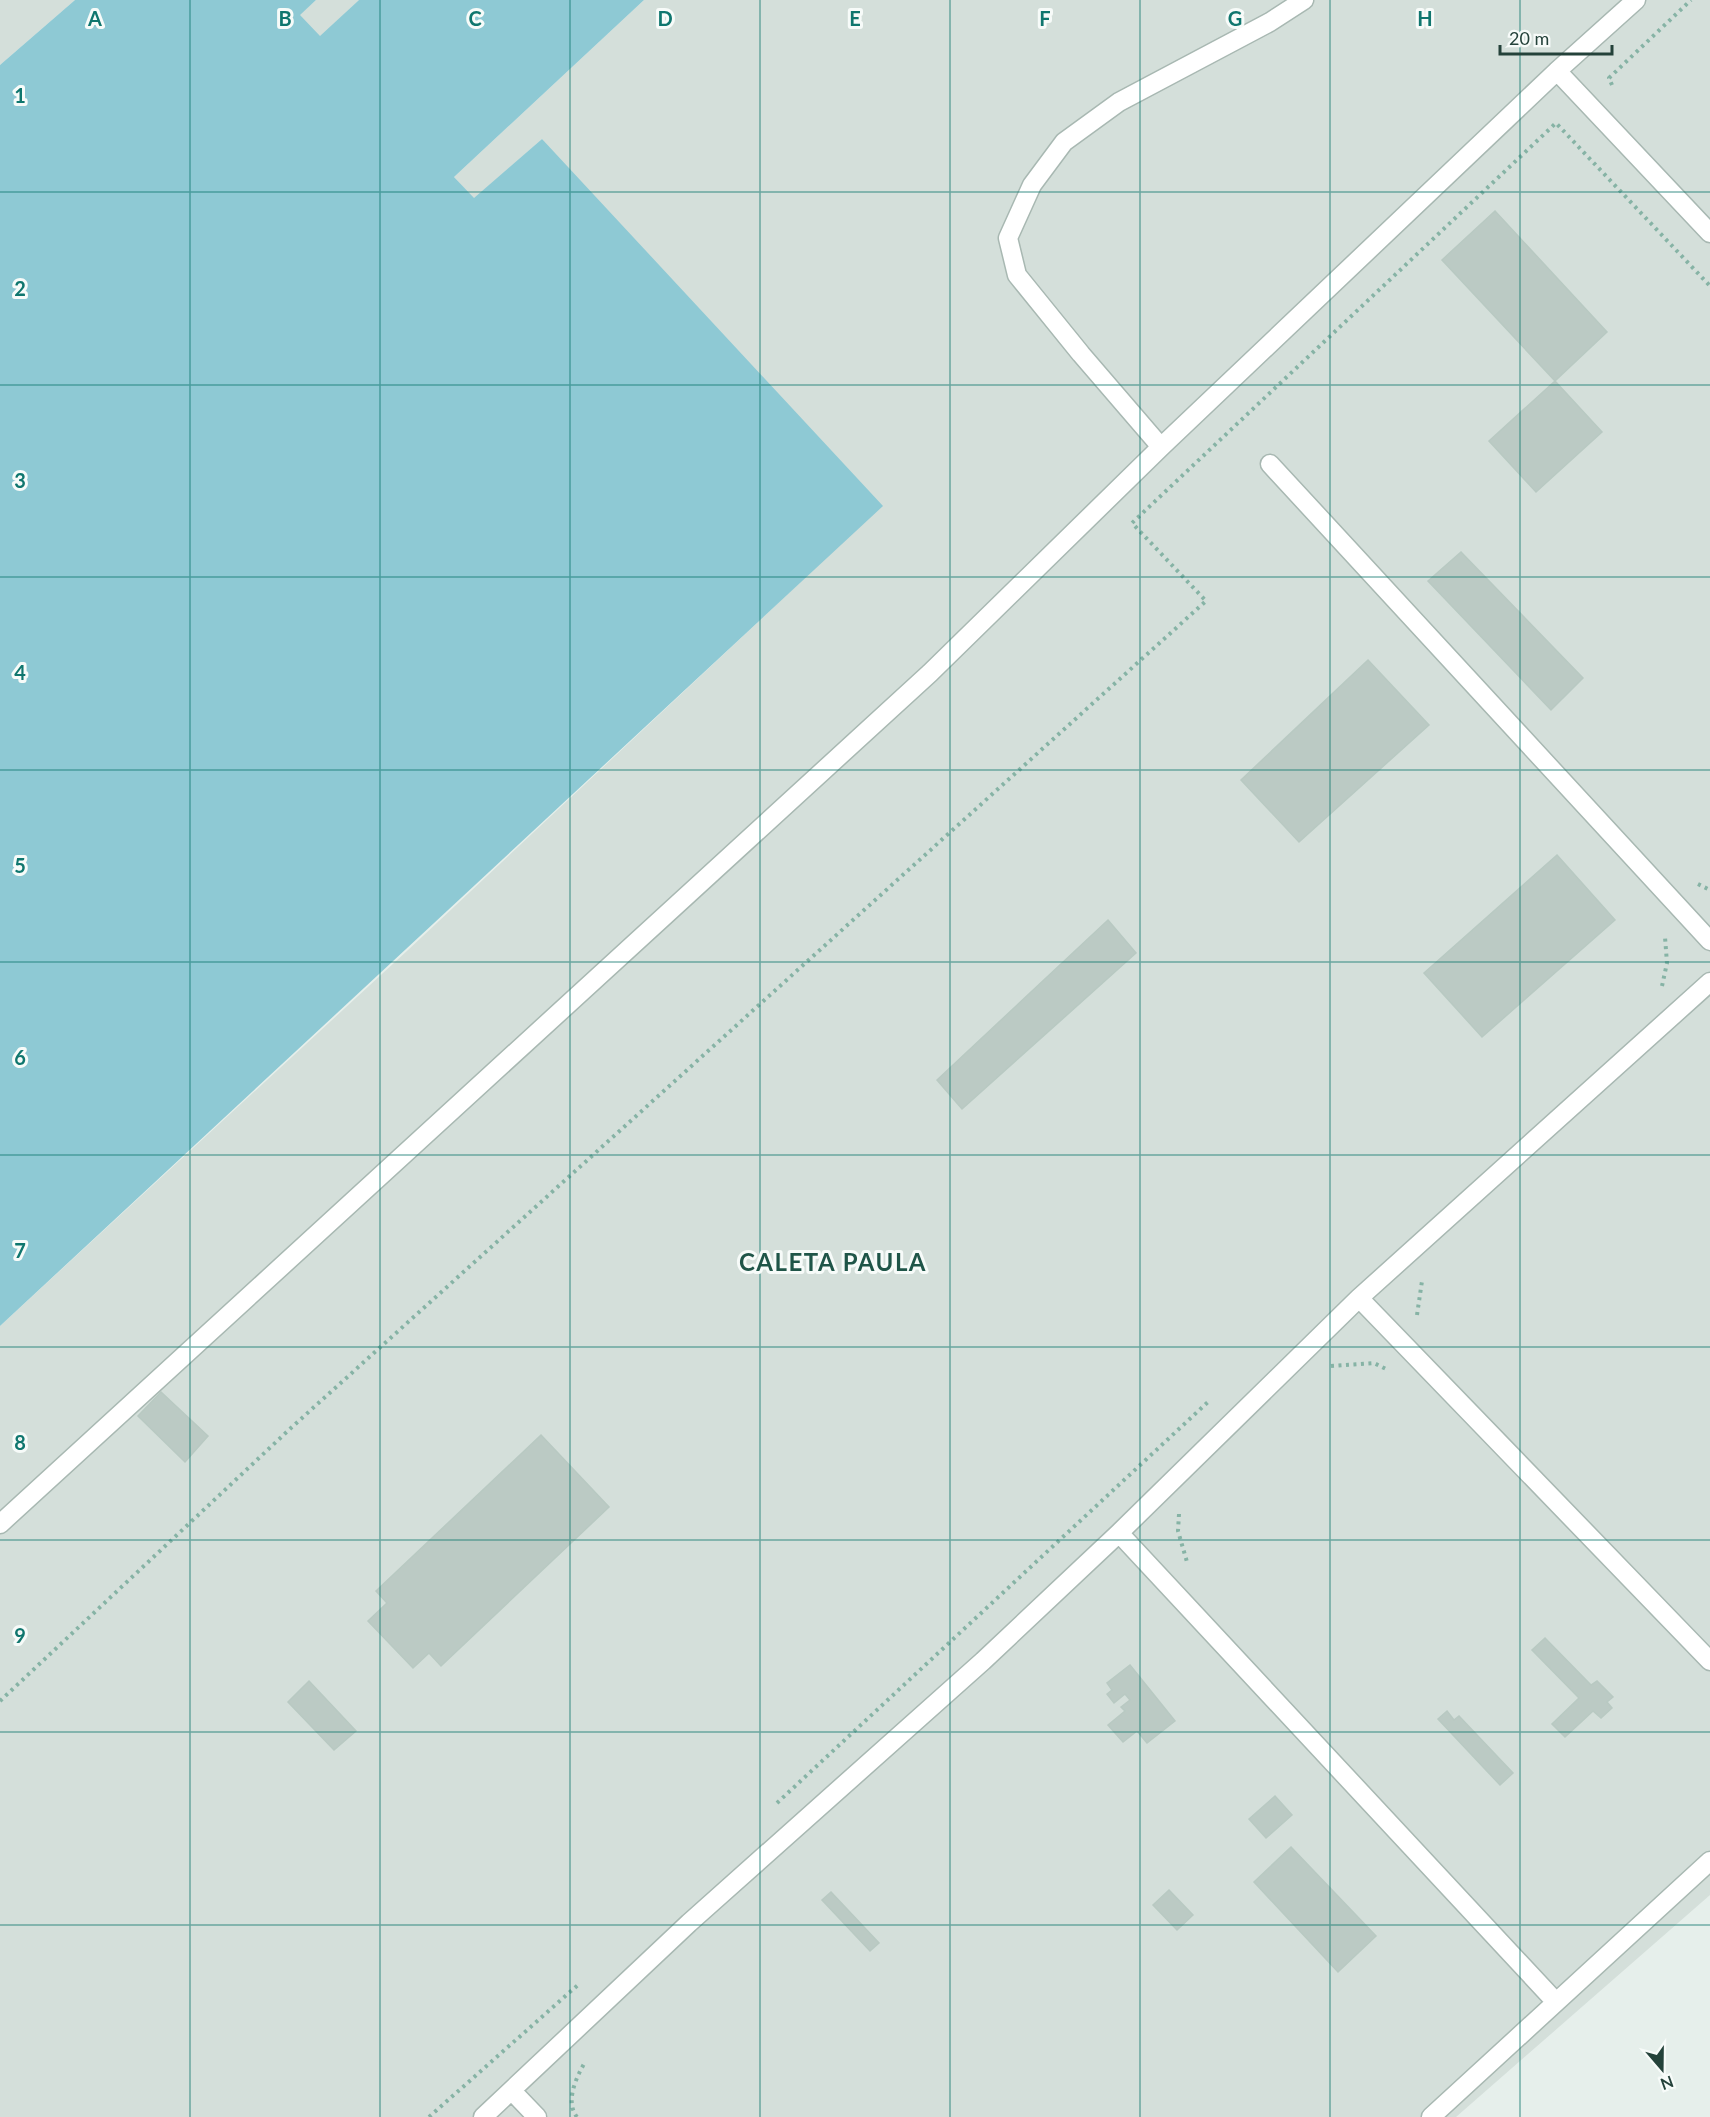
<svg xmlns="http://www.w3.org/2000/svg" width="1710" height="2117" viewBox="0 0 1710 2117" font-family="Lato,sans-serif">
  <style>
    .built { fill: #d4dfda }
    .water { fill: #8ec9d4 }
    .building { fill: #bbcac4; stroke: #b8c9c2; stroke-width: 1.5 }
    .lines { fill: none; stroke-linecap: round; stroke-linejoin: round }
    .lane-casing { stroke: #a8b8b2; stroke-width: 21 }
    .path { stroke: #86b3a5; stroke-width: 4; stroke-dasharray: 3 4.5; stroke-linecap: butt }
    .lane { stroke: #fff; stroke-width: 18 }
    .grid { fill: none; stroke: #0f766e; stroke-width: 1.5; stroke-opacity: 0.55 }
    .labels { text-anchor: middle; stroke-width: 6; stroke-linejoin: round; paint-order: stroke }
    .district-label { font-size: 24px; font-weight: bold; letter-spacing: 1.5px; fill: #1f5548; stroke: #f7fbf9 }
    .grid-label { font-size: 20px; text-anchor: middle; font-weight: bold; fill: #0f766e; stroke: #f7fbf9; stroke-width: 6; stroke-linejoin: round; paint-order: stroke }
  </style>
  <rect width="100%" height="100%" fill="#e6efeb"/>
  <!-- built -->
  <path class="built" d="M0,0H75L0,65Z
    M316,0H359L320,37L299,15Z
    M644,0H1710V1895L1456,2117H0V1326L408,950L821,563L542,139L474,199L454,177Z"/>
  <!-- water -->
  <path class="water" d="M75,0H316L300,15L320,36L359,0H644L454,177L474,198L542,139L883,506L0,1326V65Z"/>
  <!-- building -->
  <path class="building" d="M1495,211L1607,332L1555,381L1442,260Z
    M1555,381L1602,432L1536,492L1489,441Z
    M1461,552L1583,678L1551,710L1428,581Z
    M1368,660L1429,725L1299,842L1241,780Z
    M1557,855L1615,920L1482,1037L1424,973Z
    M1108,920L1136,953L962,1109L937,1080Z
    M161,1392L208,1436L185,1462L138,1416Z
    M541,1435L609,1507L441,1666L429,1653L413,1668L368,1621L387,1603L376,1591Z
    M1545,1638L1591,1685L1597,1681L1613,1697L1607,1702L1612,1708L1601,1718L1593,1711L1565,1737L1552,1724L1579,1698L1532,1650Z
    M1130,1665L1175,1721L1147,1743L1137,1731L1123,1742L1108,1725L1125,1711L1121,1707L1130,1700L1125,1694L1114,1703L1107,1694L1112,1690L1107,1683Z
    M309,1681L356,1731L334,1750L288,1702Z
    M1447,1711L1454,1720L1459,1716L1513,1773L1500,1785L1438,1719Z
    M1275,1796L1292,1815L1266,1838L1249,1819Z
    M1291,1847L1376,1936L1338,1972L1254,1882Z
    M1169,1890L1193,1915L1177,1930L1153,1905Z
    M831,1892L879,1943L870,1951L822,1900Z"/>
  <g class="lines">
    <!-- lane casing -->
    <g class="lane-casing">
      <path id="lane" d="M1557,71L1710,233
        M1161,447L1081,354L1017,275L1008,238L1032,185L1064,142L1119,102L1270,22L1304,0
        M1270,464L1710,941
        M1359,1298L1710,1661
        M0,1524L930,673L1161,447L1557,71L1636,0
        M1119,1533L1555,2001
        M512,2091L537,2117
        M483,2117L689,1923L983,1661L1119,1533L1359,1298L1710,982
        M1431,2117L1710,1861"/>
    </g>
    <!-- path -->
    <path class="path" d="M1612,85L1609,78L1691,0
      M1698,884L1710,890
      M1662,986L1667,963L1665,937
      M1417,1315L1422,1281
      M1331,1366L1374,1363L1388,1370
      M1179,1514L1178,1531L1187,1562
      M0,1701L292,1427L1206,601L1132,523L1556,123L1710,286
      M777,1803L1209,1401
      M429,2117L579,1984
      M577,2117C565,2102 576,2078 584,2064"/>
    <!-- lane -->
    <use href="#lane" class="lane"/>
  </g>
  <!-- grid -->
  <path class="grid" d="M190,0V2117M380,0V2117M570,0V2117M760,0V2117M950,0V2117M1140,0V2117M1330,0V2117M1520,0V2117M0,192H1710M0,385H1710M0,577H1710M0,770H1710M0,962H1710M0,1155H1710M0,1347H1710M0,1540H1710M0,1732H1710M0,1925H1710"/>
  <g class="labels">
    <!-- district labels -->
    <g class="district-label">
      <text x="833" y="1271">CALETA PAULA</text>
    </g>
  </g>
  <g class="grid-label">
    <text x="95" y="26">A</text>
    <text x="285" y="26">B</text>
    <text x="475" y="26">C</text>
    <text x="665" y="26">D</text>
    <text x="855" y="26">E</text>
    <text x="1045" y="26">F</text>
    <text x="1235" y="26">G</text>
    <text x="1425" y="26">H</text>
    <text x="20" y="103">1</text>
    <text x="20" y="296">2</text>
    <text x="20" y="488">3</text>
    <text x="20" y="680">4</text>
    <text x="20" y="873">5</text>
    <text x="20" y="1065">6</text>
    <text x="20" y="1258">7</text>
    <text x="20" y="1450">8</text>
    <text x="20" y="1643">9</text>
  </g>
  <!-- north arrow -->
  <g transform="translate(1662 2069) rotate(160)" stroke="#f7fbf9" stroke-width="4.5" paint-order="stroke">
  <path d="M0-4.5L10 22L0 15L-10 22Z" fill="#24423a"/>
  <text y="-9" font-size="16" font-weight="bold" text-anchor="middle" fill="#24423a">N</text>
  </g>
  <!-- scale -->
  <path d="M1500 45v9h112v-9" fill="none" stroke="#24423a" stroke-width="3"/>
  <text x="1509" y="45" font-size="18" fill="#24423a" stroke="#f7fbf9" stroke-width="4.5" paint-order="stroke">20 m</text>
</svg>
